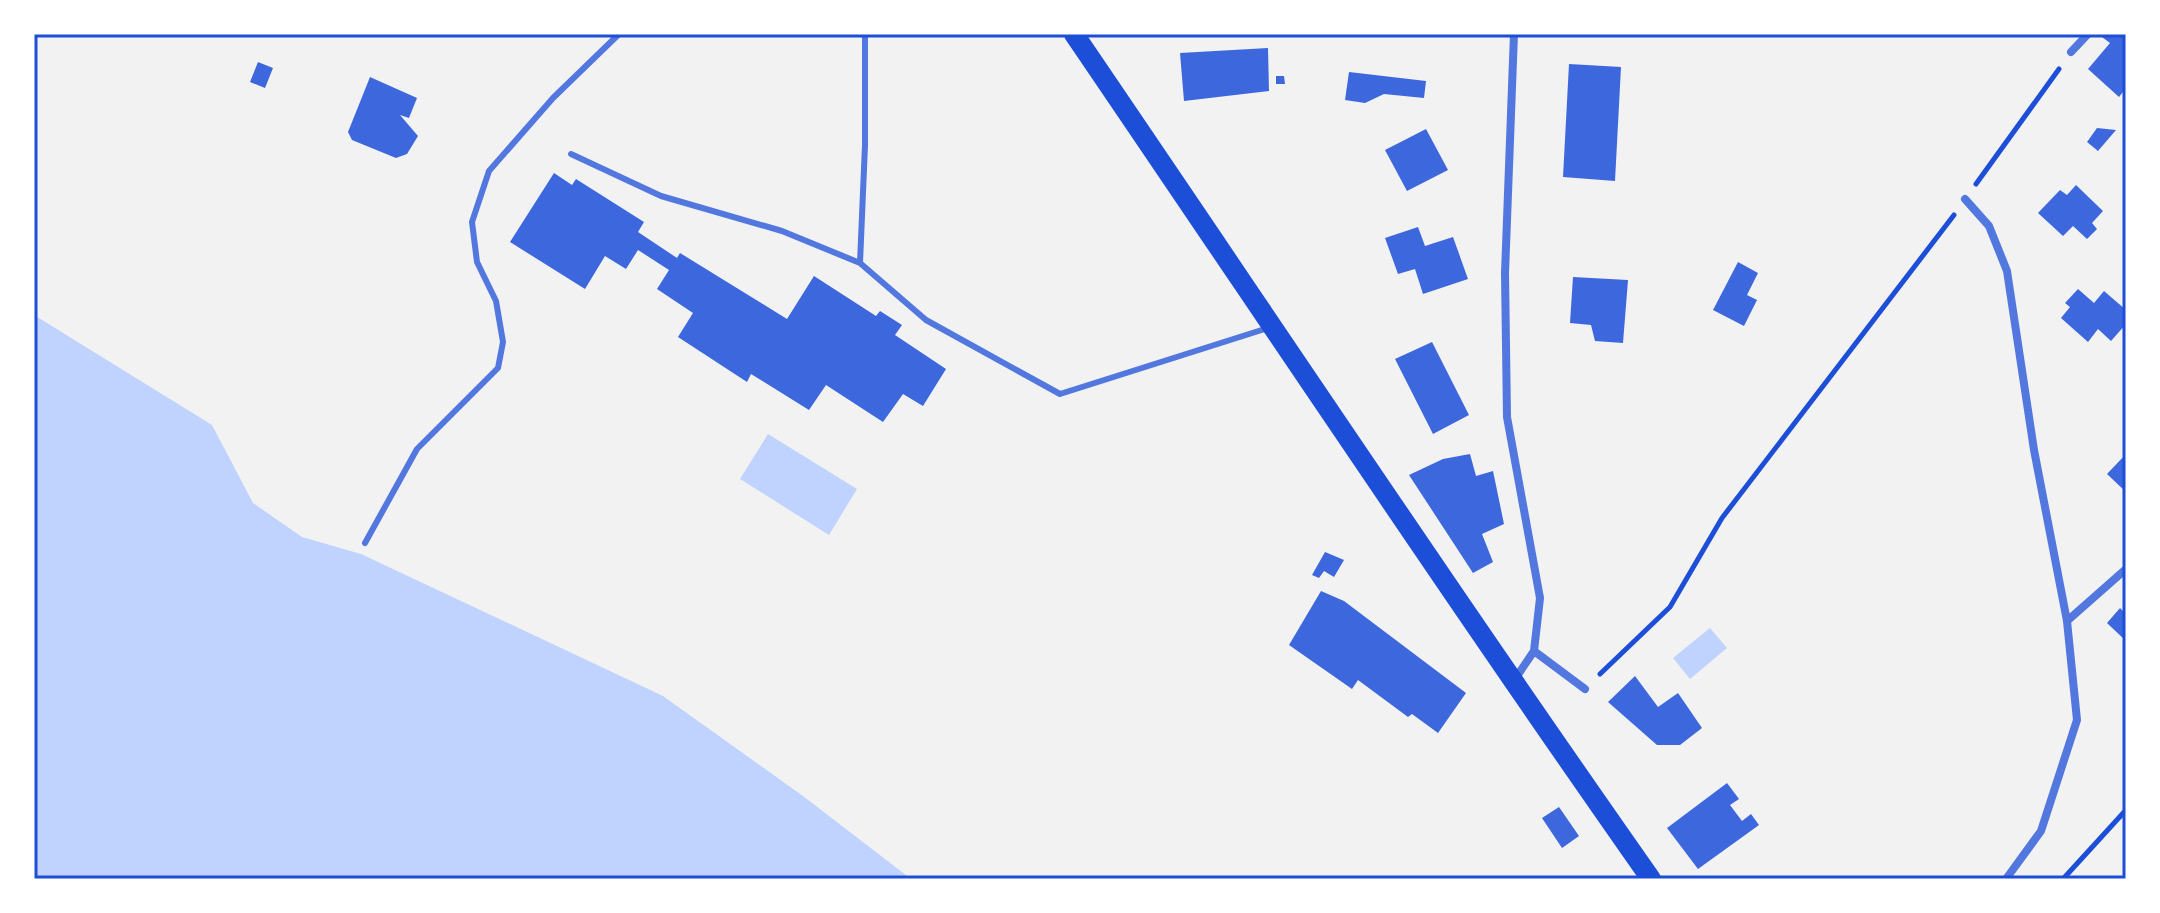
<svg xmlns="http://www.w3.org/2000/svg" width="2160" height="913" viewBox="0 0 2160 913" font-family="Montserrat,sans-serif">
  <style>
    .water { fill: #bfd3fe }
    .building { fill: #3d67dc }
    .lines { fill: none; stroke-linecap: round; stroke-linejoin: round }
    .path { stroke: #1d4ed8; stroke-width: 5 }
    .service { stroke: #5277de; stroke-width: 6 }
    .minor { stroke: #5277de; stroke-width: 8 }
    .primary { stroke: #1d4ed8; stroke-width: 20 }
    .neatline { fill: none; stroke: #1d4ed8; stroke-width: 3 }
  </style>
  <rect width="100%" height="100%" fill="#f2f2f2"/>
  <!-- water -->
  <path class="water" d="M34,315L212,425L253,503L302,537L361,554L663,696L803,796L911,879H34Z
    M768,434L857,489L829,535L740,479Z
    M1710,628L1727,648L1690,679L1673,658Z"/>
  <!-- building -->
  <path class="building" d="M2105,34H2126V88L2119,97L2088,69L2110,43L2102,37Z
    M1268,48L1269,91L1184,101L1180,53Z
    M258,62L273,68L265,88L250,82Z
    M1569,64L1621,67L1615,181L1563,177Z
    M1349,72L1426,81L1424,98L1384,94L1365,103L1345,100Z
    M1276,76H1284L1285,84H1276Z
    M370,77L417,98L409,118L400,115L418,136L407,154L396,158L352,140L348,132Z
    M2097,128L2116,130L2098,151L2087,142Z
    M1426,129L1448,170L1407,191L1385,150Z
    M554,173L572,185L576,179L644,222L638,232L677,258L680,253L787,319L814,276L876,316L880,311L902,325L895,335L946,369L923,406L903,394L883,422L826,385L809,410L751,374L747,382L678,337L693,313L657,289L669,270L638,250L626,269L605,256L585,289L510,242Z
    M2076,185L2103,211L2092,223L2097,229L2087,239L2073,226L2063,236L2038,213L2060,190L2067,195Z
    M1418,227L1425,246L1453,237L1468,279L1423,294L1415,269L1398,274L1385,238Z
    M1738,262L1758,273L1747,295L1757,300L1744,326L1713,310Z
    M1573,277L1628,280L1623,343L1595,341L1591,325L1570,323Z
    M2078,289L2094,303L2104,291L2126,310V324L2111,341L2098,329L2088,342L2061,318L2070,307L2065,303Z
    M1432,342L1469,415L1433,434L1395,359Z
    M1470,454L1476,476L1493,471L1504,524L1482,534L1493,562L1473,573L1409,475L1443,459Z
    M2126,454V492L2107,474Z
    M1325,552L1344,560L1334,577L1324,571L1319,578L1312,575Z
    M1321,591L1344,601L1466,693L1438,733L1412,714L1408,717L1358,680L1352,689L1289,645Z
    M2120,608L2126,614V641L2107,623Z
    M1635,676L1658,707L1678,693L1702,728L1680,745H1657L1608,702Z
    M1727,783L1739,799L1730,805L1742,821L1751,814L1759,825L1698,869L1667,828Z
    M1559,807L1579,836L1562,848L1542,818Z"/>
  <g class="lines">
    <!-- path -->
    <path class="path" d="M1976,184L2059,69
      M1600,674L1670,607L1722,518L1954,215
      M2063,879L2126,810"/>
    <!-- service -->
    <path class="service" d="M865,34V145L860,263L926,320L1060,394L1268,328
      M571,154L661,196L782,231L860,263
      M365,543L417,449L498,368L503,342L496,301L477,262L472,222L489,171L553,98L619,34"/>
    <!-- minor -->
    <path class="minor" d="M1514,34L1505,273L1507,417L1540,598L1534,651L1515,679
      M2071,52L2088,34
      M1965,199L1989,226L2007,271L2034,450L2067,621L2077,720L2041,831L2006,879
      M2067,621L2126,569
      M1534,651L1585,689"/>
    <!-- primary -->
    <path class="primary" d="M1074,34C1266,316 1455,600 1651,879"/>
  </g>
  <!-- border -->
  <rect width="2160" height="913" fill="none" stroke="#ffffff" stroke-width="72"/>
  <rect x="36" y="36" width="2088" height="841" class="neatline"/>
</svg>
